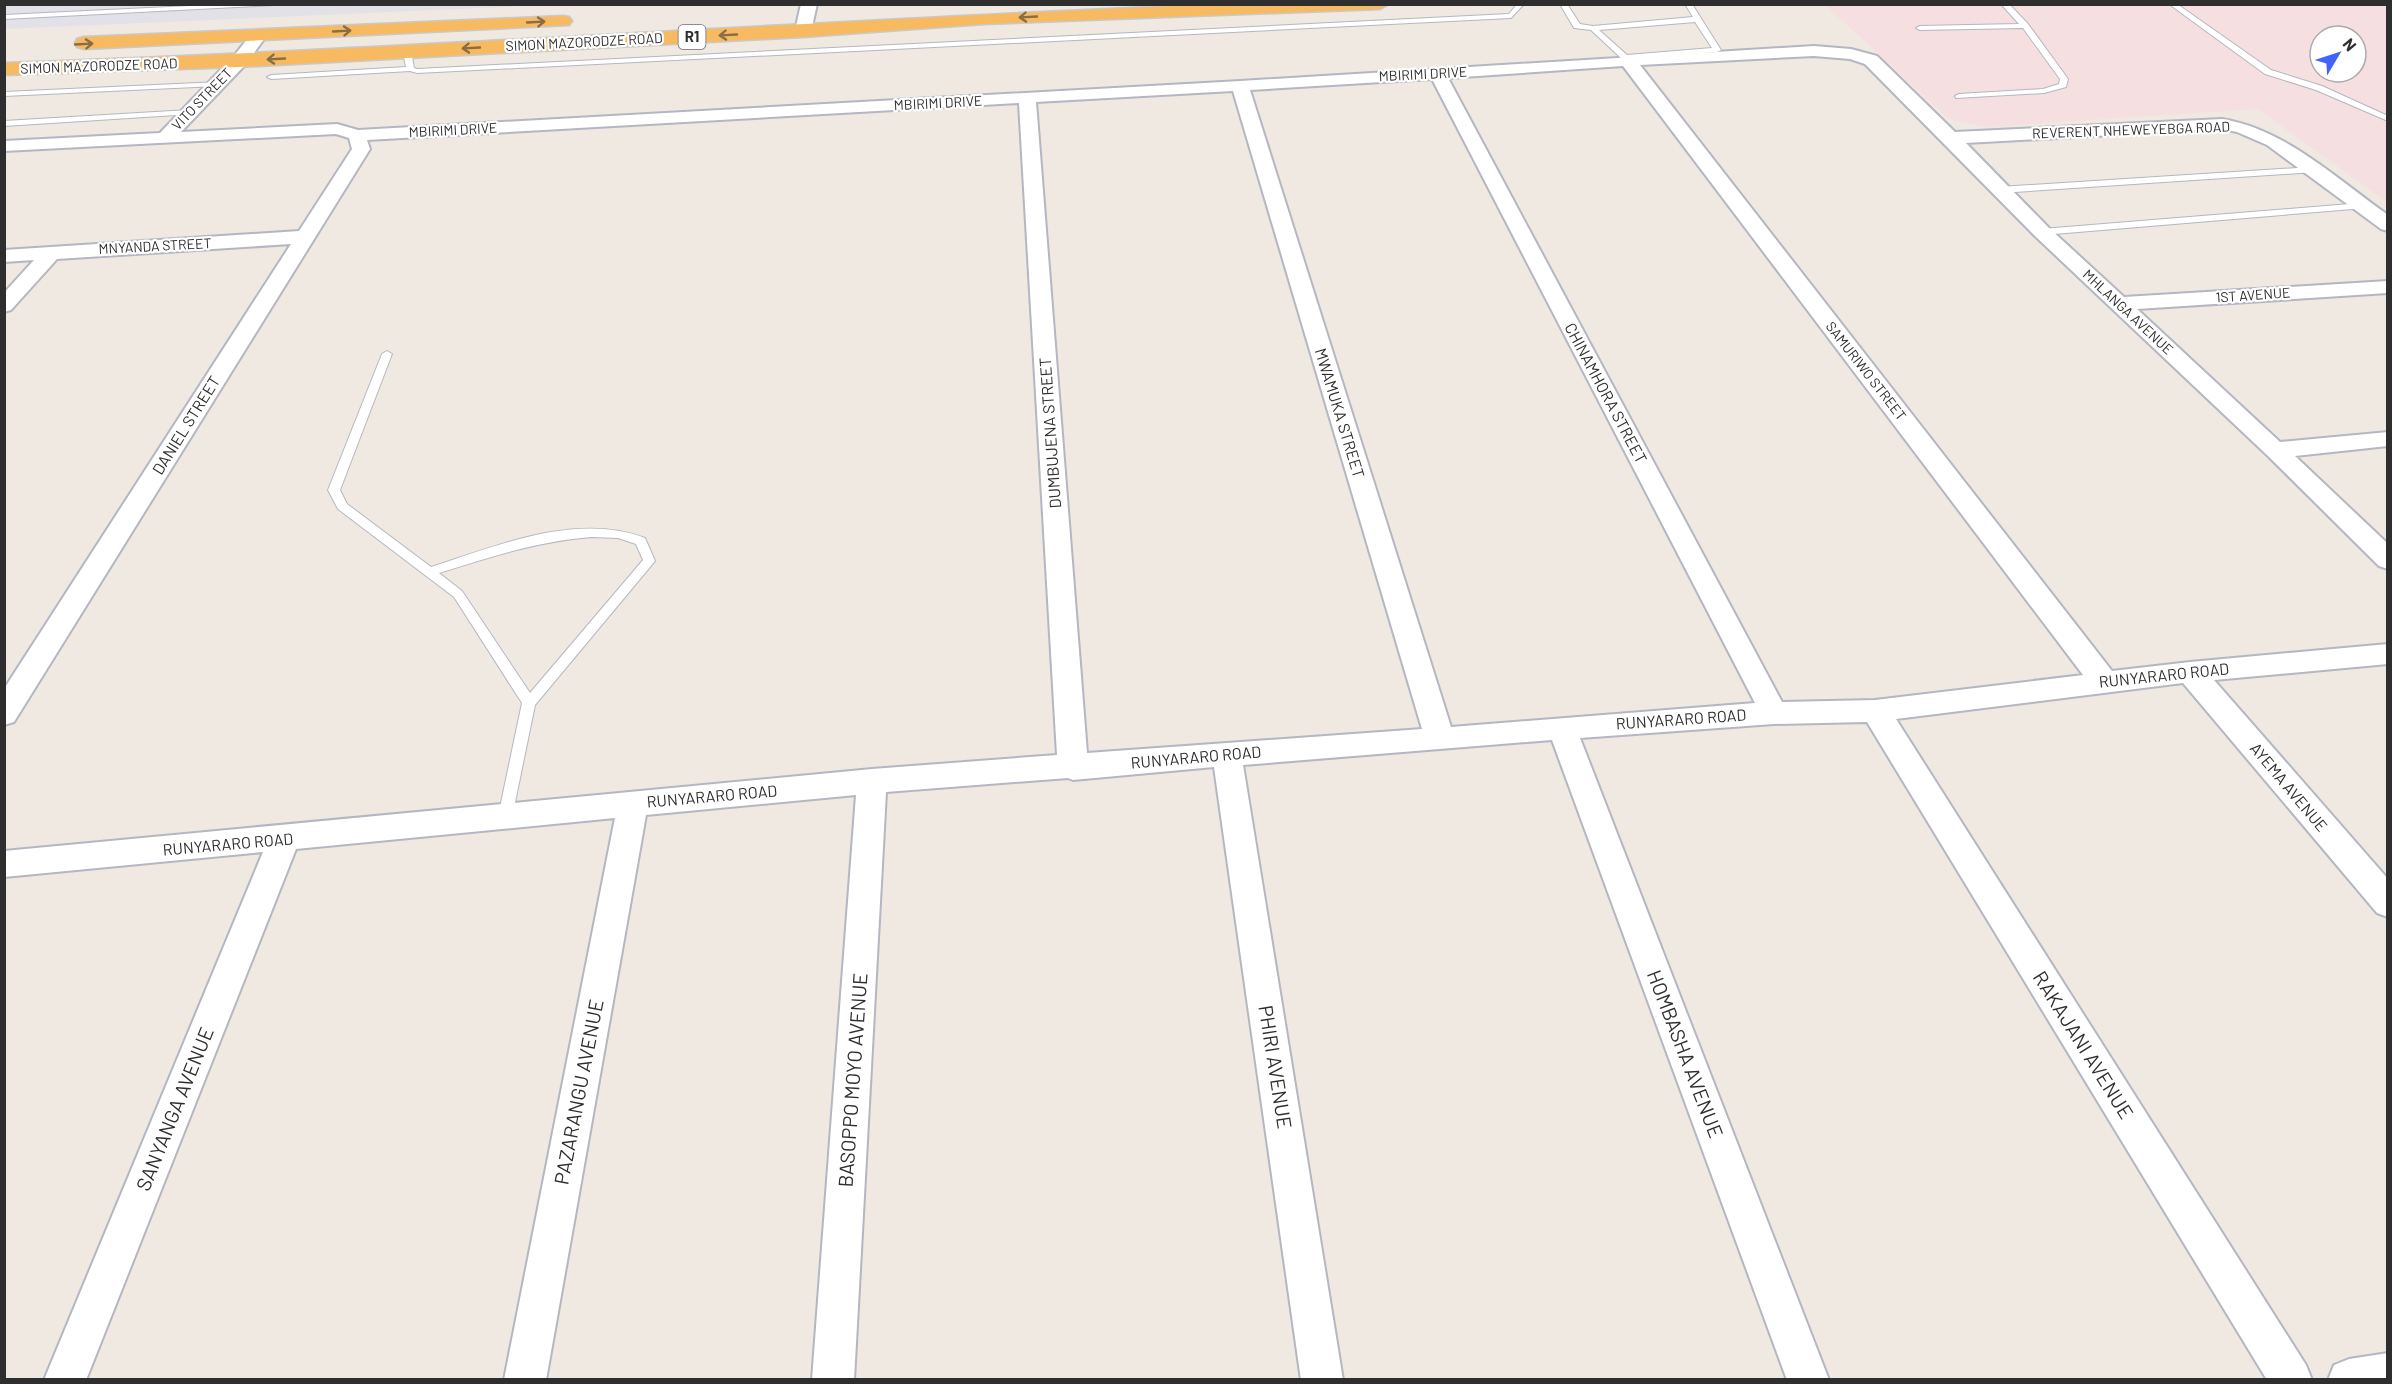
<svg xmlns="http://www.w3.org/2000/svg" width="2392" height="1384" viewBox="0 0 2392 1384" font-family="Barlow,sans-serif">
  <style>
    .industrial { fill: #e3e1e8 }
    .medical { fill: #f5dfe0; fill-rule: evenodd }
    .lines { fill: none; stroke-linecap: round; stroke-linejoin: round }
    .service-casing { stroke: #b4b7c1; stroke-width: 2 }
    .minor-casing { stroke: #b4b7c1; stroke-width: 4 }
    .trunk-casing { stroke: #c9c9c9; stroke-width: 3 }
    .service { fill: #fff; fill-rule: evenodd }
    .minor { fill: #fff; fill-rule: evenodd }
    .trunk { fill: #f8ba60; fill-rule: evenodd }
    .oneway { stroke: #896d44 }
    .labels { text-anchor: middle; stroke-width: 4.5; stroke-linejoin: round; paint-order: stroke }
    .far-street-label { font-size: 14px; fill: #2e2e2e; stroke: #fff }
    .shield { fill: #fff; stroke: #6d6d6d; stroke-width: 1.5 }
    .shield-label { font-size: 15px; font-weight: bold; fill: #2e2e2e }
    .street-label { font-size: 16px; fill: #2e2e2e; stroke: #fff }
    .near-street-label { font-size: 20px; fill: #2e2e2e; stroke: #fff }
  </style>
  <rect width="100%" height="100%" fill="#efe9e1"/>
  <!-- industrial -->
  <path class="industrial" d="M4,5H547L5,29Z"/>
  <!-- medical -->
  <path class="medical" d="M1825,5H2387V202L2258,109L1984,127L1949,119ZM2320,36H2356V72H2320Z"/>
  <g class="lines">
    <!-- service casing -->
    <g class="service-casing">
      <path id="service" d="M231,4H294L4,19V15Z
        M1517,4H1524L1511,18L417,73L410,71L271,79L267,77L271,75L406,67L403,52L407,50L411,52L414,68L417,69L1509,14Z
        M1560,4H1567L1580,24L1593,26L1693,17L1685,4H1692L1721,50L1717,52L1622,59L1591,30L1574,28ZM1695,22L1712,48L1627,55L1599,30Z
        M2001,4H2009L2028,24L2068,79L2066,87L2044,93L1956,98L1955,96L1959,94L2043,89L2059,84L2060,79L2023,28L1920,30L1916,28L1920,26L2019,24Z
        M2169,4H2177L2271,70L2322,86L2388,116V121L2316,90L2265,74Z
        M220,82L221,84L217,86L4,96V92Z
        M189,110H192V114L4,126V121Z
        M2312,167L2316,170L2315,172L1999,193L1995,190L1999,187Z
        M2362,203L2365,204V208L2042,235L2037,232L2042,229Z
        M387,351L392,354L340,490L347,504L431,567C497,546 576,512 645,538L655,561L535,705L512,817L510,821L505,823L500,821L498,817L522,703L454,597L338,509L328,490L382,354ZM592,537L618,538L636,544L643,560L530,693L462,591L439,573C490,557 539,541 592,537Z"/>
    </g>
    <!-- minor casing -->
    <g class="minor-casing">
      <path id="minor" d="M801,4H817L811,31L803,36L795,31Z
        M259,30L267,35L245,65L181,132L337,124L358,130L1240,81L1814,46L1851,49L1877,56L1955,132L2222,119C2285,129 2337,179 2388,215V231L2381,229L2267,145L2237,132L2222,129L1966,143L2049,228L2124,297L2388,281V293L2137,309L2280,442L2388,432V446L2295,456L2388,544V569L2379,566L2267,455L2035,236L1865,64L1850,59L1814,56L1640,65L2112,671L2190,662L2388,644V664L2214,680L2388,879V917L2377,913L2183,683L1896,719L2306,1365L2312,1380H2267L1867,722L1774,724L1580,738L1829,1380H1787L1552,740L1243,765L1343,1380H1301L1214,767L1073,780L1068,778L886,792L854,1380H812L856,795L646,815L546,1380H504L615,818L296,849L86,1380H44L263,852L4,877V851L872,769L1057,755L1019,103L367,140L370,149L14,722L4,725V689L291,244L57,259L11,310L4,312V293L34,260L4,262V250L299,231L352,149L349,138L336,134L4,151V141L160,133L233,57L253,32ZM1623,66L2083,675L1875,700L1782,702L1448,78ZM1432,79L1755,703L1451,727L1250,90ZM1233,91L1422,729L1087,753L1036,102Z
        M2388,1353V1380H2328L2334,1365L2349,1359Z"/>
    </g>
    <!-- trunk casing -->
    <g class="trunk-casing">
      <path id="trunk" d="M1224,4H1389L1380,9L984,24L803,37L239,67L4,75V63C411,49 817,20 1224,4Z
        M563,16L569,17L572,21L569,25L84,49L77,47L75,43L77,39L84,37Z"/>
    </g>
    <!-- service -->
    <use href="#service" class="service"/>
    <!-- minor -->
    <use href="#minor" class="minor"/>
    <!-- trunk -->
    <use href="#trunk" class="trunk"/>
  </g>
  <!-- one-way arrows -->
  <defs><path id="oneway-shaft" d="M-6 0H5M1.5-3L5.5 0L1.5 3" fill="none" stroke-width="1.6" stroke-linecap="round" stroke-linejoin="round" transform="scale(1.5)"/></defs>
  <g class="oneway">
    <use href="#oneway-shaft" transform="translate(1028 17) rotate(177)"/>
    <use href="#oneway-shaft" transform="translate(536 22) rotate(-3)"/>
    <use href="#oneway-shaft" transform="translate(342 31) rotate(-3)"/>
    <use href="#oneway-shaft" transform="translate(728 35) rotate(177)"/>
    <use href="#oneway-shaft" transform="translate(84 44) rotate(-3)"/>
    <use href="#oneway-shaft" transform="translate(471 48) rotate(177)"/>
    <use href="#oneway-shaft" transform="translate(276 59) rotate(177)"/>
  </g>
  <g class="labels">
    <!-- far-street labels -->
    <g class="far-street-label">
      <text transform="translate(584 42) rotate(-3)" y="5">SIMON MAZORODZE ROAD</text>
      <text transform="translate(99 66) rotate(-2)" y="5">SIMON MAZORODZE ROAD</text>
      <text transform="translate(1423 74) rotate(-3)" y="5">MBIRIMI DRIVE</text>
      <text transform="translate(202 99) rotate(-46)" y="5">VITO STREET</text>
      <text transform="translate(938 103) rotate(-3)" y="5">MBIRIMI DRIVE</text>
      <text transform="translate(453 130) rotate(-3)" y="5">MBIRIMI DRIVE</text>
      <text transform="translate(2131 130) rotate(-2)" y="5">REVERENT NHEWEYEBGA ROAD</text>
      <text transform="translate(155 246) rotate(-3)" y="5">MNYANDA STREET</text>
      <text transform="translate(2253 295) rotate(-4)" y="5">1ST AVENUE</text>
      <text transform="translate(2128 312) rotate(43)" y="5">MHLANGA AVENUE</text>
      <text transform="translate(1866 371) rotate(52)" y="5">SAMURIWO STREET</text>
    </g>
    <!-- shield labels -->
    <rect class="shield" x="678.5" y="25" width="27" height="24" rx="4.5"/>
    <g class="shield-label">
      <text x="692" y="42">R1</text>
    </g>
    <!-- street labels -->
    <g class="street-label">
      <text transform="translate(1606 393) rotate(62)" y="6">CHINAMHORA STREET</text>
      <text transform="translate(1340 413) rotate(73)" y="6">MWAMUKA STREET</text>
      <text transform="translate(186 425) rotate(-58)" y="6">DANIEL STREET</text>
      <text transform="translate(1050 433) rotate(-94)" y="6">DUMBUJENA STREET</text>
      <text transform="translate(2164 675) rotate(-6)" y="6">RUNYARARO ROAD</text>
      <text transform="translate(1681 719) rotate(-4)" y="6">RUNYARARO ROAD</text>
      <text transform="translate(1196 757) rotate(-5)" y="6">RUNYARARO ROAD</text>
      <text transform="translate(2289 787) rotate(50)" y="6">AYEMA AVENUE</text>
      <text transform="translate(712 796) rotate(-5)" y="6">RUNYARARO ROAD</text>
      <text transform="translate(228 844) rotate(-5)" y="6">RUNYARARO ROAD</text>
    </g>
    <!-- near-street labels -->
    <g class="near-street-label">
      <text transform="translate(2083 1045) rotate(58)" y="7">RAKAJANI AVENUE</text>
      <text transform="translate(1685 1054) rotate(69)" y="7">HOMBASHA AVENUE</text>
      <text transform="translate(1275 1067) rotate(81)" y="7">PHIRI AVENUE</text>
      <text transform="translate(853 1080) rotate(-86)" y="7">BASOPPO MOYO AVENUE</text>
      <text transform="translate(579 1092) rotate(-79)" y="7">PAZARANGU AVENUE</text>
      <text transform="translate(175 1109) rotate(-68)" y="7">SANYANGA AVENUE</text>
    </g>
  </g>
  <!-- border -->
  <rect width="2392" height="1384" fill="none" stroke="#2e2e2e" stroke-width="12"/>
  <!-- north arrow -->
  <g transform="translate(2338 54) rotate(51)"><circle r="28" fill="#ffffff" stroke="#ababab" stroke-width="1.5"/>
  <path d="M0-4.5L10 22L0 15L-10 22Z" fill="#4264fb"/>
  <text y="-9" font-size="16" font-weight="bold" text-anchor="middle" fill="#2e2e2e">N</text>
  </g>
</svg>
